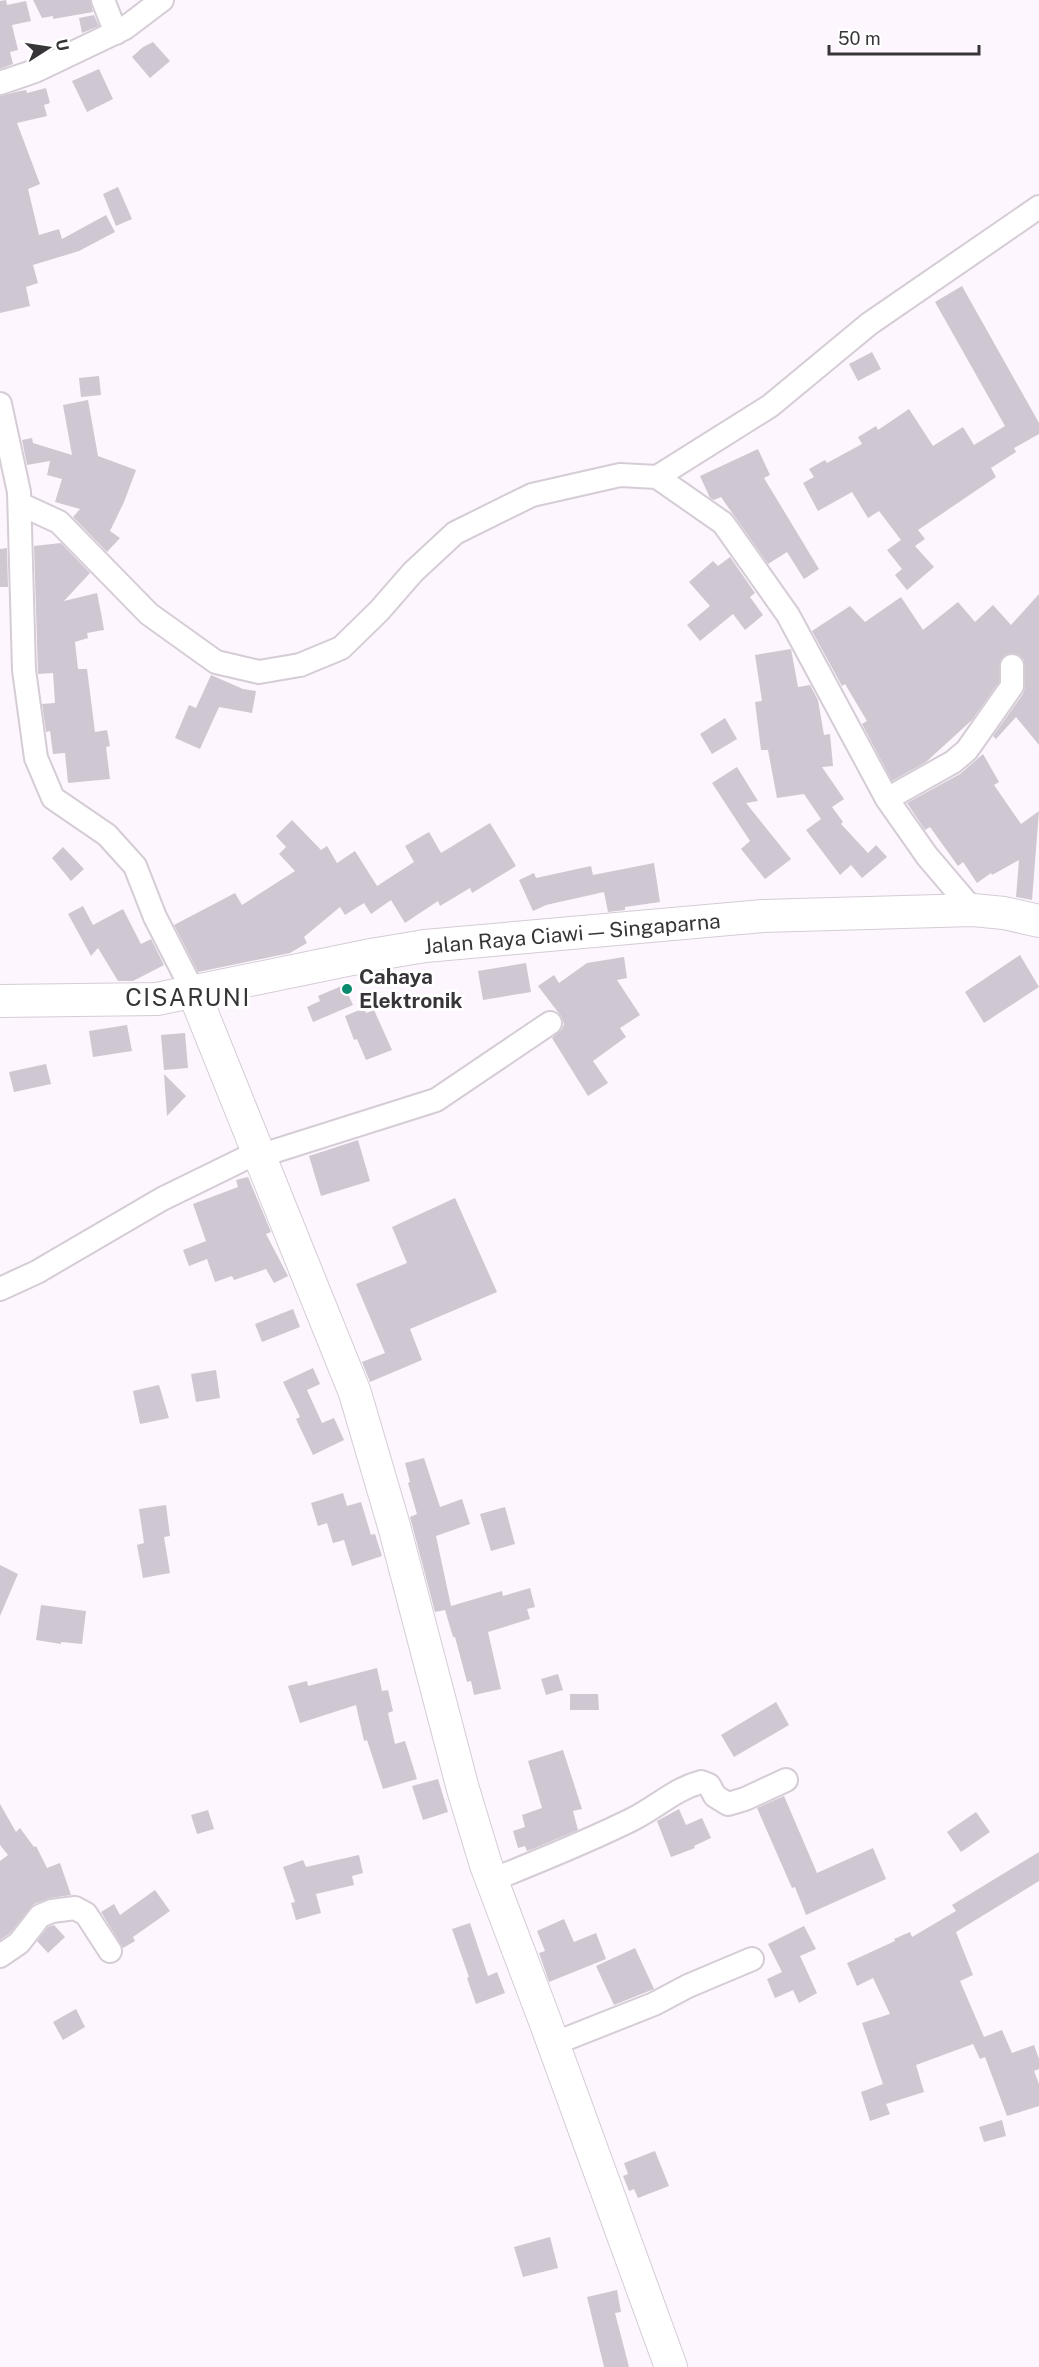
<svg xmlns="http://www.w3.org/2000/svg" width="1039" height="2367" viewBox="0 0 1039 2367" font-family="'Public Sans',sans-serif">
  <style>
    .building { fill: #cfc7d1 }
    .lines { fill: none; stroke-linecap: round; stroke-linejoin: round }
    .street-casing { stroke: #d5ccd6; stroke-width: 26 }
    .secondary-casing { stroke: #d5ccd6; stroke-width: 34 }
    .street { stroke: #fff; stroke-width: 22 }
    .secondary { stroke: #fff; stroke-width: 32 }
    .poi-dot { fill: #088a6f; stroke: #fff; stroke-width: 2 }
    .labels { text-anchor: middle; stroke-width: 6; stroke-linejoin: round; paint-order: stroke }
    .street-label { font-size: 21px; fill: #383539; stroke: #fff }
    .poi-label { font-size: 21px; font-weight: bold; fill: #383539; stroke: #fff; text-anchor: start }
    .quarter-label { font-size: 24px; letter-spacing: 1.5px; fill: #383539; stroke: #fff }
  </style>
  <rect width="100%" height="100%" fill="#fdf6fe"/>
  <!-- building -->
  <path class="building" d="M6,0L7,5L26,1L31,21L12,25L18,50L10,52L13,64L0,69V1Z
    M33,0H90L93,12L53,19V16L42,18Z
    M94,15L99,26L82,33L79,18Z
    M153,42L170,61L150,78L132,57L143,47Z
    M99,69L113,99L87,112L72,81Z
    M46,88L50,103L44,105L47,116L17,123L40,184L28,189L39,235L59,229L62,239L106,215L115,232L79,251L33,265L38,283L26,287L30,306L0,313V96L20,91L26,90L27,93Z
    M118,187L132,219L116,226L103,194Z
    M962,286L1039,423V434L1014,448L1016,452L991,468L996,477L918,530L925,539L915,546L934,567L907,590L895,575L902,569L887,550L901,540L879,511L868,518L852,492L818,511L803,483L814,477L809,469L825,460L827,463L862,444L858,437L876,426L878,430L909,409L933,446L963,427L974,445L1005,426L935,302Z
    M872,352L881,369L858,381L849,364Z
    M99,376L101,395L81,397L79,378Z
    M88,400L98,456L136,470L124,502L110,531L120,538L107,552L73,517L80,509L55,502L62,479L47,475L50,461L27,465L22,440L32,438L33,443L72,455L63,405Z
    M758,449L770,475L764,478L819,569L804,579L787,552L768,564L721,497L714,500L710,498L700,476Z
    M61,543L90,573L64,601L97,593L102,618L104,630L87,633L88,638L75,642L78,669H87L95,732L107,730L110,746L106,747L110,779L68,783L65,753L53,754L50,731L46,732L42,704L55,703L53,673L38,674L34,546Z
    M7,548L8,587H0V549Z
    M730,557L755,593L750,597L763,615L745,630L733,614L700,641L687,625L710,606L689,582L713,561L718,566Z
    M1039,594V745L1016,717L996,739L993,736L1023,694L1025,687L1024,660L1019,655L1011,653L1001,659L999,682L972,720L926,762L892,781L862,724L867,721L845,684L842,686L812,631L850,606L865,622L901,597L923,630L958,602L975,622L993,605L1011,625Z
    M791,649L798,687L810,685L818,700L824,735L830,734L833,766L822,767L844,799L832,807L843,822L841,824L868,853L876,845L887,857L862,878L851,865L840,875L806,830L821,819L804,794L777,798L768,750H761L755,702L762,701L755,655Z
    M211,675L243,689L256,691L252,713L219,707L200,749L175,738L189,705L196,708Z
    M725,718L737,739L712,754L700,734Z
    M983,754L999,782L994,785L1021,824L1039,811L1032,900L1016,897L1019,860L992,875L991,873L977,883L963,862L958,866L930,827L925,830L907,803L960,774Z
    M737,767L758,801L746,803L791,859L765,879L741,849L750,841L712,783Z
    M292,820L321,850L327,846L337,863L355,851L377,886L414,862L405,846L429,832L441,853L490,823L516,866L472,893L470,888L440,906L438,901L405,923L391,900L371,914L364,903L345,915L340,907L304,937L307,943L290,953L198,972L174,925L235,893L242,905L295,871L279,854L286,847L276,836Z
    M63,847L84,869L71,881L52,858Z
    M654,863L660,902L625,907V910L608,912L604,892L546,905L533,911L519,880L534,873L536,878L591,866L593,875Z
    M83,906L93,925L123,909L141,944L151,939L164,965L133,981H118L98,948L91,956L68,914Z
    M1020,955L1039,987L984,1023L965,992Z
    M624,957L627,978L617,980L640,1015L620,1028L626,1037L593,1061L608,1083L588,1096L552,1038L562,1029L564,1024L561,1016L538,986L554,975L559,983L587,963Z
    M526,963L531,992L483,1000L478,971Z
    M344,985L353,1005L313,1022L307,1007L320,1001L318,996Z
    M364,1008L366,1013L374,1010L392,1050L366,1060L357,1039L354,1040L345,1016Z
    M127,1025L132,1051L93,1057L89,1031Z
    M185,1033L188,1068L164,1070L161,1035Z
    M46,1064L51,1084L14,1092L9,1072Z
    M164,1074L186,1096L167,1116Z
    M358,1140L370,1181L321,1196L309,1156Z
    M248,1177L271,1232L266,1234L288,1276L274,1283L266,1269L234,1280L232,1276L215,1282L207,1259L189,1266L183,1250L206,1241L193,1204L238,1187L236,1180Z
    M455,1198L497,1292L410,1329L422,1360L370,1382L362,1362L385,1353L356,1284L407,1263L392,1227Z
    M293,1309L300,1327L262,1342L255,1324Z
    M313,1368L320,1384L307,1390L322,1423L334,1418L344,1440L313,1455L296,1419L300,1417L283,1382Z
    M216,1370L220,1398L196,1402L191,1374Z
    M159,1385L169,1418L140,1424L133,1391Z
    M424,1458L440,1507L462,1499L470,1524L436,1536L451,1606L502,1591L503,1596L530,1588L535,1607L527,1609L530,1619L488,1632L501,1689L474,1695L471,1681L467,1682L455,1637H453L445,1610L435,1612L410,1517L417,1514L408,1483L410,1482L405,1463Z
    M343,1493L347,1506L361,1502L371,1535L375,1534L382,1556L352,1566L344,1540L333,1543L327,1523L318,1526L311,1503Z
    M166,1505L170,1536L164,1537L170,1573L143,1578L137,1545L144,1543L139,1509Z
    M505,1507L515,1544L491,1551L480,1514Z
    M0,1565L18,1574L0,1616Z
    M41,1605L86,1611L82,1644L61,1642V1644L36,1640Z
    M377,1668L382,1691L388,1690L393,1711L388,1713L395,1744L405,1741L417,1779L383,1789L367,1740L364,1741L356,1705L300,1723L288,1686L307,1681L308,1686Z
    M558,1674L563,1690L546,1695L541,1679Z
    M570,1694H598L599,1710H570Z
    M776,1702L789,1725L734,1757L721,1735Z
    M563,1750L582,1809L573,1811L578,1830L535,1848L527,1851L525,1846L518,1848L513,1831L525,1827L522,1815L542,1808L528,1761Z
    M438,1779L448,1812L423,1820L412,1786Z
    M784,1796L817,1873L873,1848L886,1879L806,1915L795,1887L792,1888L757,1808Z
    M0,1804L16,1832L20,1828L34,1847L36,1846L47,1868L60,1863L71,1895L50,1898L34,1904L10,1933L0,1940V1861L8,1855L0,1845Z
    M679,1809L686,1825L702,1818L711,1838L694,1846L695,1848L671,1857L657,1821Z
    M208,1810L214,1829L197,1834L191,1815Z
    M976,1812L990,1832L961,1852L947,1832Z
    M1039,1852V1881L956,1932L973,1975L960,1981L984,2037L1002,2030L1012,2053L1034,2045L1039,2059V2069L1034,2071L1039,2084V2106L1007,2116L985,2057L980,2059L973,2044L916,2065L924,2092L886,2104L890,2114L870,2121L861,2092L883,2084L862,2023L890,2014L873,1978L857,1986L847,1963L895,1941L894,1939L910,1932L912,1937L956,1911L952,1905Z
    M359,1855L363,1873L352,1876L354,1885L316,1894L321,1913L296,1920L291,1903L295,1902L283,1867L303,1860L306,1867Z
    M155,1890L170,1911L133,1937L135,1941L123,1948L101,1912L114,1904L120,1915Z
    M564,1919L574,1942L596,1933L606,1959L549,1982L539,1953L545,1951L537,1931Z
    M470,1923L488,1976L497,1972L505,1993L476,2004L467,1978L469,1977L452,1929Z
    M54,1925L65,1937L48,1953L37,1941L48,1927Z
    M804,1926L816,1949L800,1956L817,1993L799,2003L793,1990L775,1998L767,1979L782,1972L768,1944Z
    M635,1948L654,1989L614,2005L596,1966Z
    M76,2009L85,2027L63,2040L53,2022Z
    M1002,2120L1006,2136L984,2142L979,2127Z
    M655,2151L669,2186L638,2198L634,2189L629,2191L623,2176L628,2174L624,2163Z
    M550,2237L558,2268L523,2277L514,2247Z
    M617,2290L621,2312L615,2313L629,2367H604L587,2297Z"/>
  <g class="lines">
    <!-- street casing -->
    <g class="street-casing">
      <path id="street" d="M103,0L116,33
        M0,83L35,71L125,28L162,0
        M0,404L19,492L24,670L36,758L53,798L107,835L135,866L155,917L194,993
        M657,477L770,406L869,324L1039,207
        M20,504L59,522L149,614L216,662L259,672L300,665L341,648L379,611L413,572L455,533L532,495L620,475L657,477L723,523L788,615L887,799L927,856L973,910
        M887,799L953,762L967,750L1012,686V666
        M259,1156L436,1100L550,1023
        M0,1289L37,1272L162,1199L258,1152
        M492,1880C539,1861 587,1842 633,1819C657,1807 675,1789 701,1782L709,1785L715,1796L728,1804L745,1799L786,1780
        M0,1956L19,1943L40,1916L52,1911L75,1908L86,1914L110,1951
        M553,2044L654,2004L688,1986L752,1959"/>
    </g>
    <!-- secondary casing -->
    <g class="secondary-casing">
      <path id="secondary" d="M194,993L355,1393L394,1526L463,1789L486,1865L545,2021L671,2367
        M0,1001L157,999L371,955L425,946L763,916L973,910L1004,913L1039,921"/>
    </g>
    <!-- street -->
    <use href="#street" class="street"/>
    <!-- secondary -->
    <use href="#secondary" class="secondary"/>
  </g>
  <!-- markers -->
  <circle class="poi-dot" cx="347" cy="989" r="6"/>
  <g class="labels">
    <!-- street labels -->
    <g class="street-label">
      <text transform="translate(572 934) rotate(-5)" y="7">Jalan Raya Ciawi — Singaparna</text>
    </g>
    <!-- poi labels -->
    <g class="poi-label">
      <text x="359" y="984">Cahaya<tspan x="359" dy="24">Elektronik</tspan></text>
    </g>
    <!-- quarter labels -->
    <g class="quarter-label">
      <text x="188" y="1006">CISARUNI</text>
    </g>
  </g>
  <!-- north arrow -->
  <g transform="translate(48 48) rotate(78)" stroke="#ffffff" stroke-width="4.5" paint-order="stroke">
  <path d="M0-4.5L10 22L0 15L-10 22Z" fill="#383539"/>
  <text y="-9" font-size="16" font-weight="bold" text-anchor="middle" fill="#383539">U</text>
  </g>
  <!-- scale -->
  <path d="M829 45v9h150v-9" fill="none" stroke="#383539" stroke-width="3"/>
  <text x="838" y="45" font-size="18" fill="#383539" stroke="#ffffff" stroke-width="4.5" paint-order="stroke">50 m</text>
</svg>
